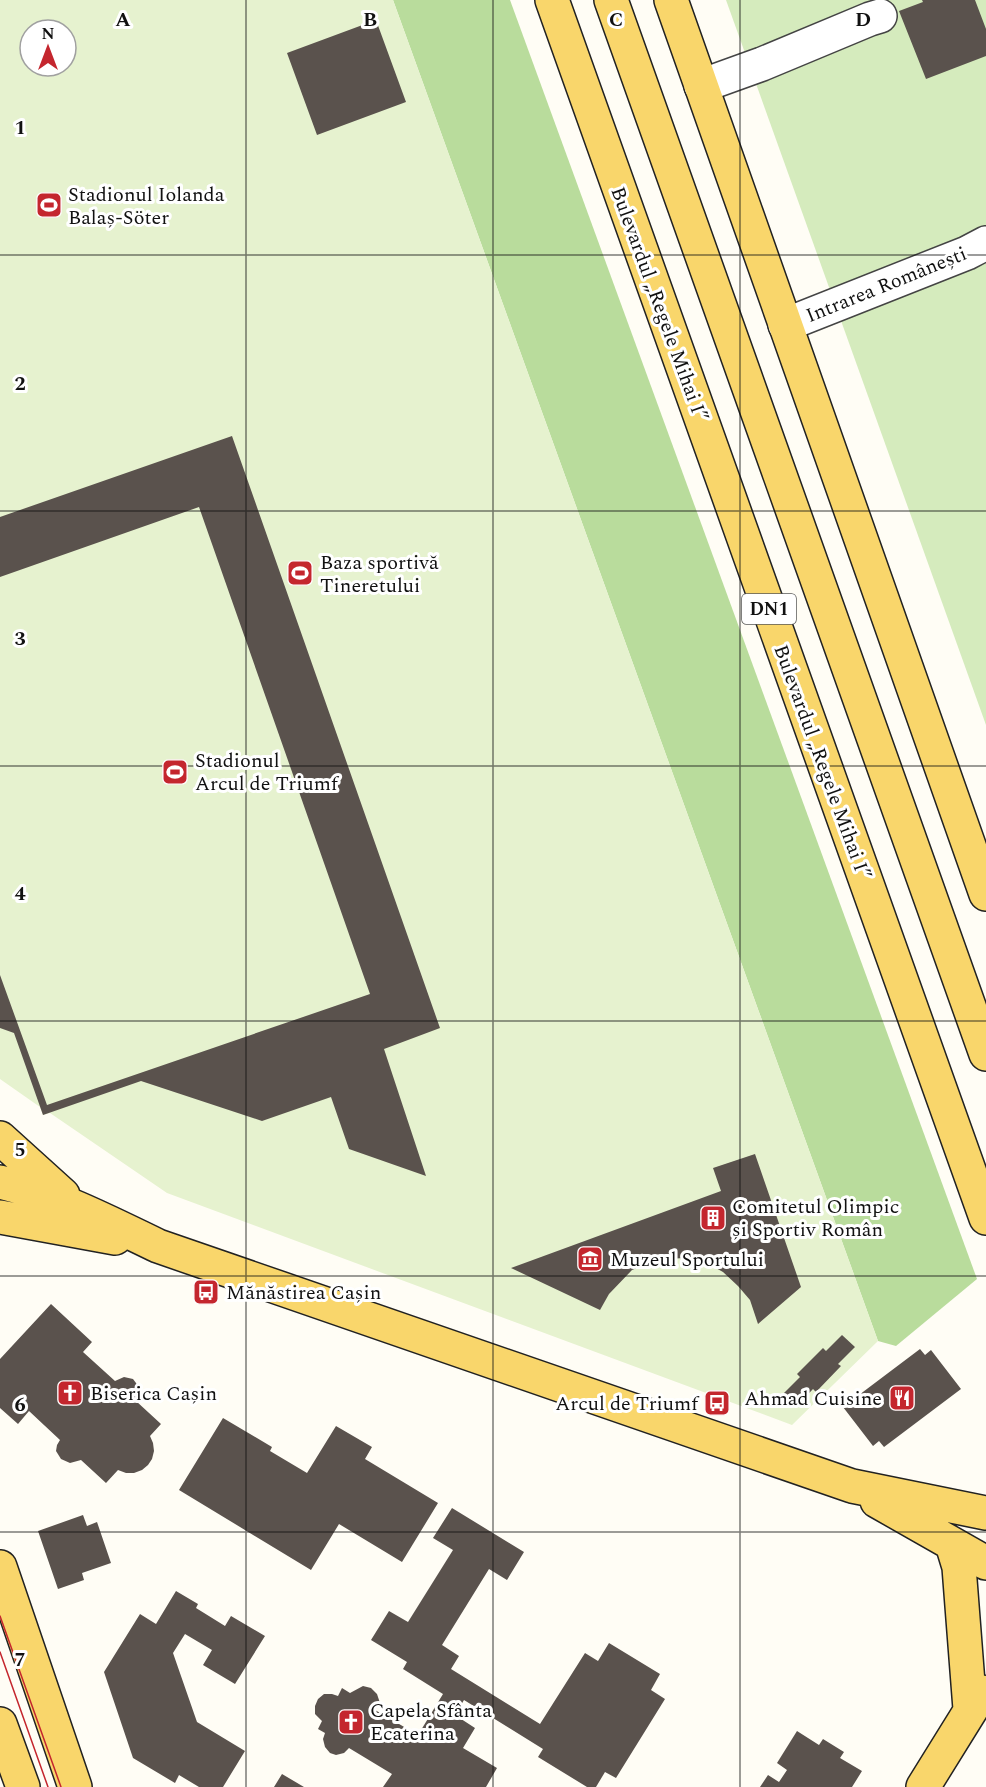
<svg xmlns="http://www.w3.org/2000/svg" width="986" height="1787" viewBox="0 0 986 1787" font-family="Spectral,serif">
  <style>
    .green { fill: #d5ebbd }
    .forest { fill: #b9dc9c }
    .pitch { fill: #e6f2cf; fill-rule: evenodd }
    .building { fill: #5a524d }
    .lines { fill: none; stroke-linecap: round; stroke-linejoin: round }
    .minor-casing { stroke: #444; stroke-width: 36 }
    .major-casing { stroke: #222; stroke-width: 36 }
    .minor { stroke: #fff; stroke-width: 33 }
    .major { stroke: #f9d66b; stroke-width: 33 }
    .tram { stroke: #c4262e; stroke-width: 1.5 }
    .grid { fill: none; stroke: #111; stroke-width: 1.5; stroke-opacity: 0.55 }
    .labels { text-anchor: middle; stroke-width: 6; stroke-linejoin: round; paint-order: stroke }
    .shield { fill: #fff; stroke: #585858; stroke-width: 1.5 }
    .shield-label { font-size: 18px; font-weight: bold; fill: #111 }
    .poi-label { font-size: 20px; fill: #111; stroke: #fff; text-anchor: start }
    .street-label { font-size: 20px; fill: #111; stroke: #fff }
    .grid-label { font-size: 20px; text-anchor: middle; font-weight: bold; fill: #111; stroke: #fff; stroke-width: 6; stroke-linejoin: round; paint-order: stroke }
  </style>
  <rect width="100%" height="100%" fill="#fffdf5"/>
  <!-- green -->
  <path class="green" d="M726,0H986V725Z"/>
  <!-- forest -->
  <path class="forest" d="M393,0H510L977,1279L896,1346L878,1341Z"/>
  <!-- pitch -->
  <path class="pitch" d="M0,0H393L878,1341L792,1425L167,1193L50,1113L43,1115L40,1107L0,1079ZM30,30H66V66H30Z"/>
  <!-- building -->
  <path class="building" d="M922,0H975L986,29V56L926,79L899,11L923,2Z
    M376,20L406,102L317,135L287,53Z
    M232,436L440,1028L384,1049L426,1176L349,1149L331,1097L262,1121L141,1081L43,1115L14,1033L0,1028V975L47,1105L370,994L199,507L0,577V517Z
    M755,1154L801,1287L758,1324L750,1300L738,1286L723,1272L705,1262L685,1258L666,1259L651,1262L632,1270L609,1294L600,1310L511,1268L721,1191L713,1168Z
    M51,1304L92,1342L83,1352L115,1381L124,1377L133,1379L136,1383L140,1391L136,1401L161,1424L150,1436L153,1443L154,1451L152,1459L148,1465L142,1470L134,1473H126L118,1470L106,1483L81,1460L70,1463L61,1459L56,1451L57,1445L60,1440L29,1411L18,1424L0,1408V1359Z
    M842,1335L855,1347L838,1364L841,1366L816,1392L813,1389L797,1406L784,1393L800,1377L797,1374L823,1348L826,1351Z
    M920,1349L925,1355L931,1350L961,1389L884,1447L879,1441L873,1446L843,1407Z
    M223,1418L272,1447L270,1451L307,1473L336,1426L372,1447L365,1459L438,1503L402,1562L339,1524L311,1570L179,1490Z
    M452,1508L524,1552L507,1580L489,1569L442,1645L459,1656L451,1669L540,1724L585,1653L598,1661L609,1643L660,1674L651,1690L665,1699L616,1778L605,1772L596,1787H587L538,1757L543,1749L464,1700L455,1715L475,1728L463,1748L497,1768L486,1787H383L392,1774L349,1748L344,1753L336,1755L330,1753L325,1747L323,1739L325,1733L318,1729L322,1721L315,1714V1706L318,1699L324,1694H332L338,1696L342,1688L350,1693L363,1686L371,1688L377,1694L380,1703L375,1710L418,1735L443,1694L403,1669L407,1662L371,1640L389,1611L408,1622L453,1550L433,1538Z
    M83,1515L87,1526L97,1522L111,1563L82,1573L84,1580L58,1589L38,1531Z
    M176,1591L198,1604L196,1608L225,1626L231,1616L265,1636L235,1684L203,1665L212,1650L185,1634L173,1653L197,1722L245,1751L223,1787H199L179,1775L175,1783L133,1758L104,1672L140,1614L156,1624Z
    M797,1731L819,1745L823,1739L844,1752L840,1758L862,1771L852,1787H760L768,1775L779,1782L787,1770L777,1763Z
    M282,1774L304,1787H274Z"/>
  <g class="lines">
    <!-- minor casing -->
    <g class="minor-casing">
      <path id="minor" d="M701,86L762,64L870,19L880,16
        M785,325L967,253L986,243"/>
    </g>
    <!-- major casing -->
    <g class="major-casing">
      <path id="major" d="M552,0L986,1218
        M611,0L986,1054
        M671,0L986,894
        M0,1138L63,1195
        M0,1182C56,1195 106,1221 158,1246L852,1486L986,1513
        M0,1217L115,1238
        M877,1501L986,1563
        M952,1544L959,1567L970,1709
        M0,1567L75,1787
        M0,1724L23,1787
        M923,1787L982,1692"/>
    </g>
    <!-- minor -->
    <use href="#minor" class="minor"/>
    <!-- major -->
    <use href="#major" class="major"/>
    <!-- tram -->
    <path class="tram" d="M0,1616L61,1787
      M0,1652L48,1787"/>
  </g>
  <!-- grid -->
  <path class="grid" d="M246,0V1787M493,0V1787M740,0V1787M0,255H986M0,511H986M0,766H986M0,1021H986M0,1276H986M0,1532H986"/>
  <!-- icons -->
  <defs>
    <g id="stadium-square" transform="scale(1.35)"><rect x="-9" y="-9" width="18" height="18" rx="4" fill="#c4262e" stroke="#fff"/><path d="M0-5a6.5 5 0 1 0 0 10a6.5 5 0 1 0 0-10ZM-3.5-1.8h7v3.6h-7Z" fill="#fff"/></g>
    <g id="building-square" transform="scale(1.35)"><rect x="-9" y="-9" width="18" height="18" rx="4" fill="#c4262e" stroke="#fff"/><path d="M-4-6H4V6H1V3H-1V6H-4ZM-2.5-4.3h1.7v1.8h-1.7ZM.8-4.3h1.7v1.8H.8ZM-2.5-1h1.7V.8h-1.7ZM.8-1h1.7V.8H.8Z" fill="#fff"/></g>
    <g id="museum-square" transform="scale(1.35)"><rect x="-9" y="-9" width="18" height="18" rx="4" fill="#c4262e" stroke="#fff"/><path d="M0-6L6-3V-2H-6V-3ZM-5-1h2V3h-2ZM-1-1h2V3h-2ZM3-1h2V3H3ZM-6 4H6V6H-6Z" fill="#fff"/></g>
    <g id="bus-square" transform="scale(1.35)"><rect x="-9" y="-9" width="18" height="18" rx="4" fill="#c4262e" stroke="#fff"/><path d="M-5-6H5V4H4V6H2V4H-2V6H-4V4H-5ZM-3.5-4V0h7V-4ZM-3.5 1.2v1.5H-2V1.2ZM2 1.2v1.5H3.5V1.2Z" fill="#fff"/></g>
    <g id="church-square" transform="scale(1.35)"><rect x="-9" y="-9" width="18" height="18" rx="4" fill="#c4262e" stroke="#fff"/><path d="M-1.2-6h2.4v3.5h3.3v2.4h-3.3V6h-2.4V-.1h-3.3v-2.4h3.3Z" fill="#fff"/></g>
    <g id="restaurant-square" transform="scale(1.35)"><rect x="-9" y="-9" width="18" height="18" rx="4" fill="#c4262e" stroke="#fff"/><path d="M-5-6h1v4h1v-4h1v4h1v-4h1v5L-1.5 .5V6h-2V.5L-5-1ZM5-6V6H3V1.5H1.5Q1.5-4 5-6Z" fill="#fff"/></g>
  </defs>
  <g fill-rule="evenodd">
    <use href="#stadium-square" x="49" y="205"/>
    <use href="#stadium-square" x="300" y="573"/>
    <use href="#stadium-square" x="175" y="772"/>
    <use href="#building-square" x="713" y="1218"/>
    <use href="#museum-square" x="590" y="1259"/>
    <use href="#bus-square" x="206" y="1292"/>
    <use href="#church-square" x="70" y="1393"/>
    <use href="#restaurant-square" x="902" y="1398"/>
    <use href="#bus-square" x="717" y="1403"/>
    <use href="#church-square" x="351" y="1722"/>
  </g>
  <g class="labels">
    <!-- shield labels -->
    <rect class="shield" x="742" y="594" width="54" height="30" rx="4.5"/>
    <g class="shield-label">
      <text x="769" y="615">DN1</text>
    </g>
    <!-- poi labels -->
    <g class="poi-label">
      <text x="68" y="201">Stadionul Iolanda<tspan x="68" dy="23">Balaș-Söter</tspan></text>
      <text x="320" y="569">Baza sportivă<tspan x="320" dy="23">Tineretului</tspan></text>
      <text x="195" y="767">Stadionul<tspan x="195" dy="23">Arcul de Triumf</tspan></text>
      <text x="732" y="1213">Comitetul Olimpic<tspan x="732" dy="23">și Sportiv Român</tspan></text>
      <text x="610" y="1266">Muzeul Sportului</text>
      <text x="226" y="1299">Mănăstirea Cașin</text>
      <text x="90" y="1400">Biserica Cașin</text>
      <text x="882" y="1405" text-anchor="end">Ahmad Cuisine</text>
      <text x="698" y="1410" text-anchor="end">Arcul de Triumf</text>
      <text x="370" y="1717">Capela Sfânta<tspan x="370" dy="23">Ecaterina</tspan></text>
    </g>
    <!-- street labels -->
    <g class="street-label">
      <text transform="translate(886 284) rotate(-22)" y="7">Intrarea Românești</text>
      <text transform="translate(660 304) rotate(70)" y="7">Bulevardul „Regele Mihai I”</text>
      <text transform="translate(823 762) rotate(70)" y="7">Bulevardul „Regele Mihai I”</text>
    </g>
  </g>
  <g class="grid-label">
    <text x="123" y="26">A</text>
    <text x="370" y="26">B</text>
    <text x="616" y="26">C</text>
    <text x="863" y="26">D</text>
    <text x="20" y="134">1</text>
    <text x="20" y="390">2</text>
    <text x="20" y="645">3</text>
    <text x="20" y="900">4</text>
    <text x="20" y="1156">5</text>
    <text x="20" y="1411">6</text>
    <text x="20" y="1666">7</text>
  </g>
  <!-- north arrow -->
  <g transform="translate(48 48)"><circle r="28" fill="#ffffff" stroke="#a0a0a0" stroke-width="1.5"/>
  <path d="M0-4.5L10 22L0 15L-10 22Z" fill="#c4262e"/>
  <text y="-9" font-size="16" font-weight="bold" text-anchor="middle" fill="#111111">N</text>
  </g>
</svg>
